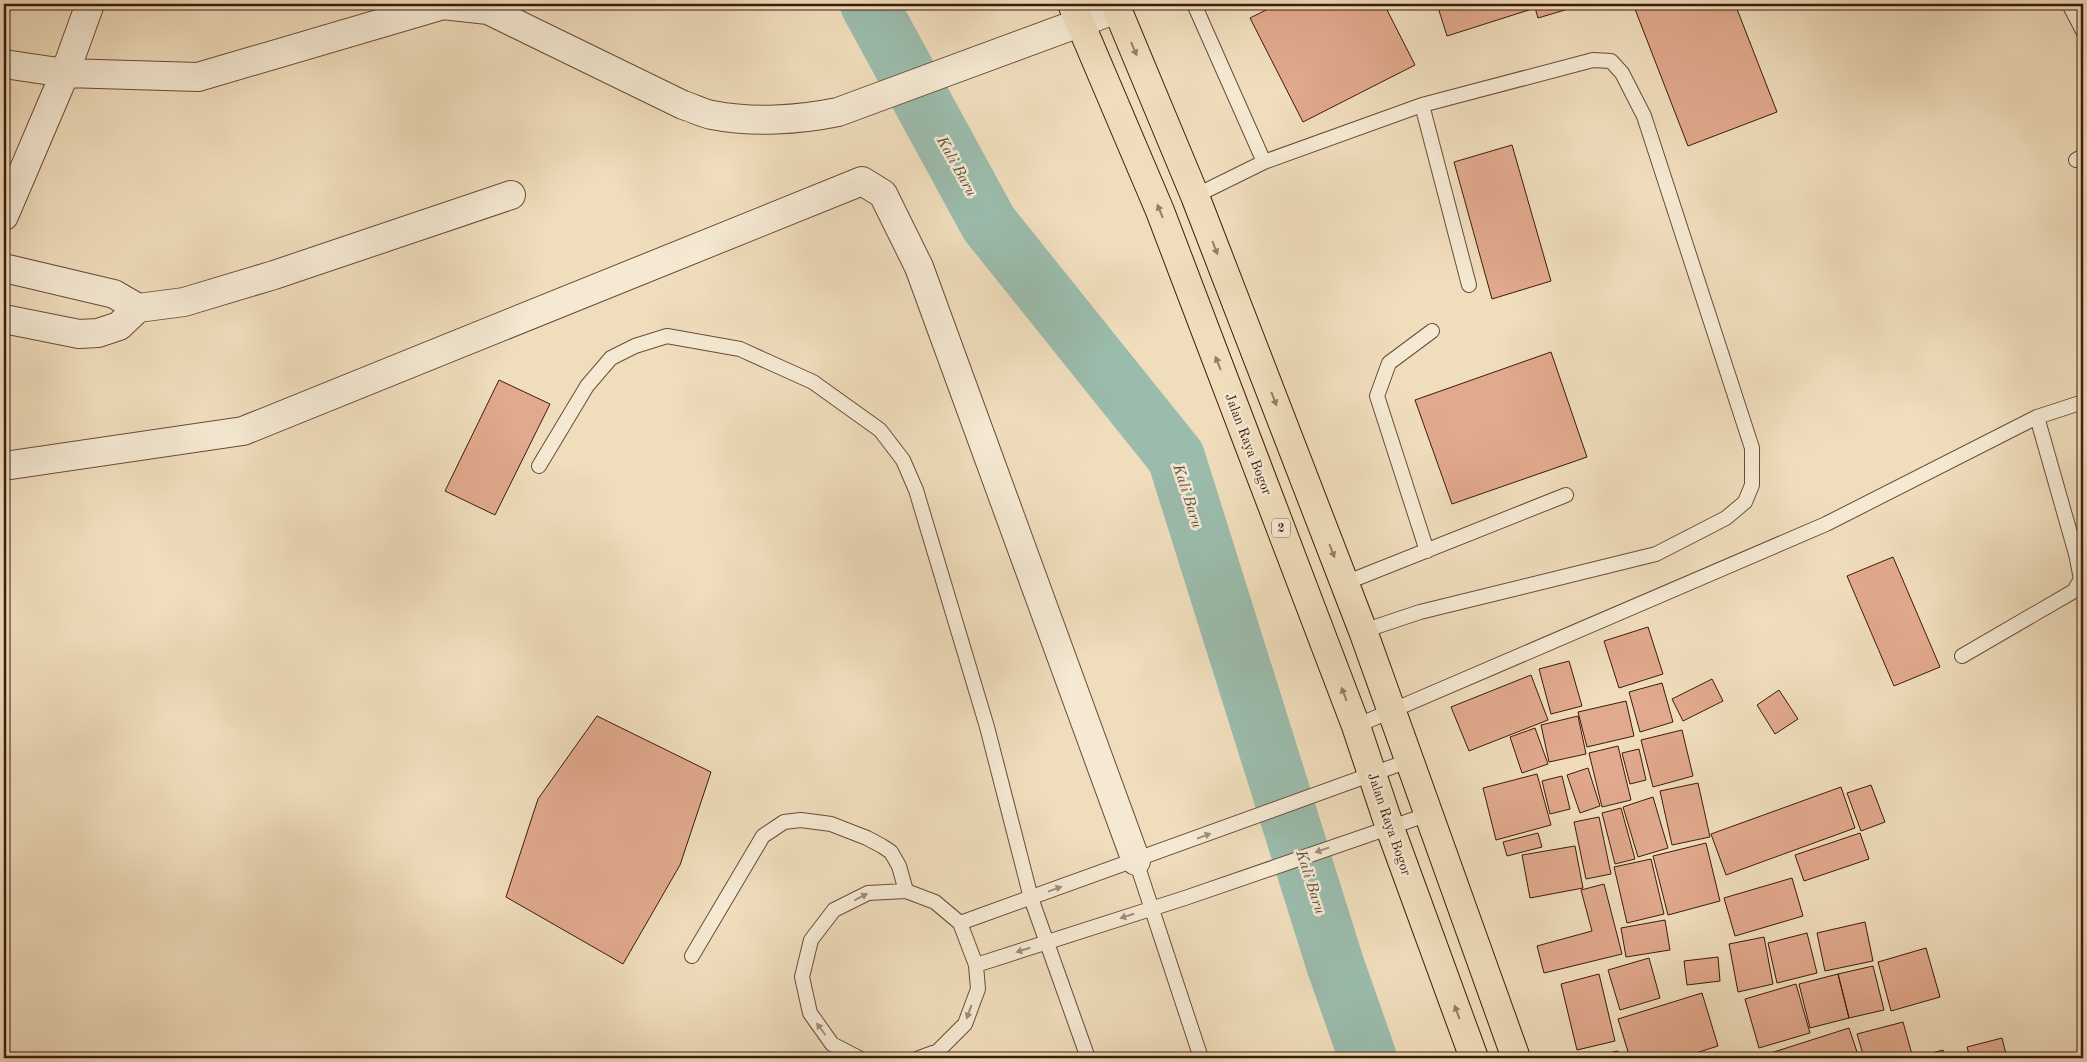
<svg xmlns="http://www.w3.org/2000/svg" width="2087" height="1062" viewBox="0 0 2087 1062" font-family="'Old Standard TT',serif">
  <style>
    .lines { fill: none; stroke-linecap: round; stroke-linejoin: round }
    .river { stroke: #9bbcac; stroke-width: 58 }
    .building { fill: #e1a98d; stroke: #3d1b0b }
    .service-casing { stroke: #6a4c37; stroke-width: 16 }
    .minor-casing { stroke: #6a4c37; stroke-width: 30 }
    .trunk-casing { stroke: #3d1b0b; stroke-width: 30 }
    .service { stroke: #f5e9d3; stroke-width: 14 }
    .minor { stroke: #f5e9d3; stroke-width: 28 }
    .trunk { stroke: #f0ddbc; stroke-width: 28 }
    .oneway { fill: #967c64 }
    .oneway2 { fill: #a28c79 }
    .labels { text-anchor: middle; stroke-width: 5; stroke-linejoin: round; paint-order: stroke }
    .shield { fill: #f5e9d3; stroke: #745947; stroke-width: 1 }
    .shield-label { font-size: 12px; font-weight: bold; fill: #3d1b0b }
    .street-label { font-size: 14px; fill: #3d1b0b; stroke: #f5e9d3 }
    .water-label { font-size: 15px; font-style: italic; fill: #594b3b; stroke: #f5e9d3 }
  </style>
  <rect width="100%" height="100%" fill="#f0ddbc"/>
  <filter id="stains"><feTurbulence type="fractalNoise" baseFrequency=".004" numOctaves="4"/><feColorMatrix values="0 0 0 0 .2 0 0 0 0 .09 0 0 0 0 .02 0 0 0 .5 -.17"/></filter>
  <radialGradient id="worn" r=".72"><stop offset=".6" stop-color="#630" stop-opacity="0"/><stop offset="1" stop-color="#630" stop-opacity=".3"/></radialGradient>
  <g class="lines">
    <!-- river -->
    <path class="river" d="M869,4L989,224L1176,457L1335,964L1368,1058"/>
  </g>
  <!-- building -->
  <path class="building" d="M1278,4H1384L1415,65L1303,122L1250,18Z
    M1437,4H1531L1532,9L1447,36Z
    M1534,4H1585L1538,18Z
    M1633,4H1735L1777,112L1688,146Z
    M1512,145L1551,281L1492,299L1454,162Z
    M1551,352L1587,457L1452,504L1415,400Z
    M499,380L550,404L495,515L445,491Z
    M1893,557L1940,667L1894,686L1847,576Z
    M1648,627L1663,674L1619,688L1604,641Z
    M1569,661L1582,706L1551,714L1539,669Z
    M1531,675L1548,720L1469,751L1451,707Z
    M1712,679L1723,701L1683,721L1672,699Z
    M1662,683L1673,722L1640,732L1629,692Z
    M1779,690L1798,719L1775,734L1757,705Z
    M1626,701L1634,736L1587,747L1578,712Z
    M597,716L711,772L680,865L623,964L506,897L538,799Z
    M1578,716L1586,754L1549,762L1541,725Z
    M1535,728L1548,764L1522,773L1510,737Z
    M1682,730L1693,776L1653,787L1641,740Z
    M1618,746L1631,800L1602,807L1589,753Z
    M1639,749L1646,780L1630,784L1622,753Z
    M1588,768L1600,806L1580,813L1567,775Z
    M1537,774L1551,825L1496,840L1483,788Z
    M1562,776L1570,809L1550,814L1542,781Z
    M1698,783L1710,837L1672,845L1660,791Z
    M1871,785L1885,822L1861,831L1847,793Z
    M1841,787L1855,828L1726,875L1711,834Z
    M1653,797L1668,848L1638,857L1623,807Z
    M1621,808L1635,859L1615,864L1602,813Z
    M1599,817L1611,874L1586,879L1574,822Z
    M1538,833L1542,847L1507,856L1503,842Z
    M1860,833L1869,859L1804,881L1795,855Z
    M1706,843L1720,901L1668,915L1653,856Z
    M1575,846L1583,888L1530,898L1522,855Z
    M1651,859L1664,914L1627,923L1614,867Z
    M1792,878L1803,916L1735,936L1724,898Z
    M1604,884L1622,954L1544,973L1537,946L1592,931L1581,890Z
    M1665,920L1670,950L1626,957L1621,928Z
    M1865,922L1873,961L1825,971L1817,933Z
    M1807,933L1817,973L1777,983L1768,943Z
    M1764,937L1773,984L1738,992L1729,944Z
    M1926,948L1940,997L1891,1011L1878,962Z
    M1718,957L1720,981L1687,985L1684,961Z
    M1649,958L1660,998L1620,1010L1608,970Z
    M1873,966L1884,1010L1849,1018L1838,974Z
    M1599,974L1615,1041L1577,1050L1561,984Z
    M1838,974L1849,1018L1810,1028L1799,984Z
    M1796,984L1810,1033L1759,1048L1745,999Z
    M1702,993L1718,1046L1680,1058H1630L1618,1019Z
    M1903,1022L1913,1058H1864L1857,1034Z
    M1849,1028L1859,1058H1755Z
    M2002,1038L2007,1058H1970L1967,1047Z
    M1943,1050L1945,1058H1917V1057Z
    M1618,1051L1620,1058H1584Z"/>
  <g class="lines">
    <!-- service casing -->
    <g class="service-casing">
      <path id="service" d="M1194,4L1264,162
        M2069,4L2083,31
        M1422,105L1469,285
        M2076,160L2083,156
        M1195,196L1264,162L1422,105L1593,60L1611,61L1622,73L1644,116L1752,448V485L1745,502L1726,518L1656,554L1420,612L1363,631
        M539,466L587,386L611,358L635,346L667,336L740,349L813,382L880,430L903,460L916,490L987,727L1031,898L1088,1058
        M1427,551L1377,396L1389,363L1432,331
        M1345,583L1566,495
        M1962,656L2074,591L2081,579L2076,554L2037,417
        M1356,726L1826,524L2037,417L2083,402
        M1136,861L1201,1058
        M960,923L1411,760
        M692,956L763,836L784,822L801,820L831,824L867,838L882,846L891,852L899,866L906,891
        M976,965L1185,898L1429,814
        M859,1058L832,1044L810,1013L802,977L811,940L834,910L868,893L906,891L935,902L960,923L976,965L978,989L965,1024L938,1051L919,1058"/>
    </g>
    <!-- minor casing -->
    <g class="minor-casing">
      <path id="minor" d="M4,64L65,73L198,77L443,5L488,10L683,105C693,108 702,113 712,115C752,123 799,120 838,112L1117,9
        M4,216L65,73L90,4
        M4,268L114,294L138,308
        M4,319L79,334L98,333L119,326L138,308L184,302L274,275L511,195
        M4,466L243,431L862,181L883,194L919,267L1136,861"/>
    </g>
    <!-- trunk casing -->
    <g class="trunk-casing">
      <path id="trunk" d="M1072,4L1160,211L1356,726L1390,828L1474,1058
        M1115,4L1195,196L1363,631L1516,1058"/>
    </g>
    <!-- service -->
    <use href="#service" class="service"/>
    <!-- minor -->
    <use href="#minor" class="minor"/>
    <!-- trunk -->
    <use href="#trunk" class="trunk"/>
  </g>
  <!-- one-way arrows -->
  <defs><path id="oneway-solid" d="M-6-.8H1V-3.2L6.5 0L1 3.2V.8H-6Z" transform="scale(1.25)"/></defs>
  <g class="oneway">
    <use href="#oneway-solid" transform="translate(1134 49) rotate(67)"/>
    <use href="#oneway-solid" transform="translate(1160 211) rotate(-112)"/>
    <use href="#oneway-solid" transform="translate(1215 248) rotate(69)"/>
    <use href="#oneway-solid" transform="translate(1218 363) rotate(-111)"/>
    <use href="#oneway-solid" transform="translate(1274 399) rotate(69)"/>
    <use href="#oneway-solid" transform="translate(1332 551) rotate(69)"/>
    <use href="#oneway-solid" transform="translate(1344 694) rotate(-111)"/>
    <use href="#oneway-solid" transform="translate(1457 1012) rotate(-110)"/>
  </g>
  <g class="oneway2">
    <use href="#oneway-solid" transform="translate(1204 836) rotate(-20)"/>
    <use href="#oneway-solid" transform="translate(1322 850) rotate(161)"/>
    <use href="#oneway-solid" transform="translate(1055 889) rotate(-20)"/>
    <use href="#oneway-solid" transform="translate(861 897) rotate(-27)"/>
    <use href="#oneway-solid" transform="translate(1127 916) rotate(162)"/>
    <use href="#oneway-solid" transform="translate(1023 950) rotate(162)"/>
    <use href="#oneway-solid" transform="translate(969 1012) rotate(110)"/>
    <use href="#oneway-solid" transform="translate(821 1029) rotate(-127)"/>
  </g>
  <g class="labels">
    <!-- shield labels -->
    <rect class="shield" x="1272" y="518.5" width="18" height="19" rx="4"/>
    <g class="shield-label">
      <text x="1281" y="532">2</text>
    </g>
    <!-- street labels -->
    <g class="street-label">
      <text transform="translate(1249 444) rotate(69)" y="5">Jalan Raya Bogor</text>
      <text transform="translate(1390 824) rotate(71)" y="5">Jalan Raya Bogor</text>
    </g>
    <!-- water labels -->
    <g class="water-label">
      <text transform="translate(957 166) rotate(61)" y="5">Kali Baru</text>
      <text transform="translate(1188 496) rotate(72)" y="5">Kali Baru</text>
      <text transform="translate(1311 882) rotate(72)" y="5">Kali Baru</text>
    </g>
  </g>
  <!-- margin -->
  <rect width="2087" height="1062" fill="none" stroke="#f0ddbc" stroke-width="20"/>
  <rect x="5" y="5" width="2077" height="1052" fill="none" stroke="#3d1b0b" stroke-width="2.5"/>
  <rect x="10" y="10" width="2067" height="1042" fill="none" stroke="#3d1b0b"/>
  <rect width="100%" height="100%" filter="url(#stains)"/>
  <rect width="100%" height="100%" fill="url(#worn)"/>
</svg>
